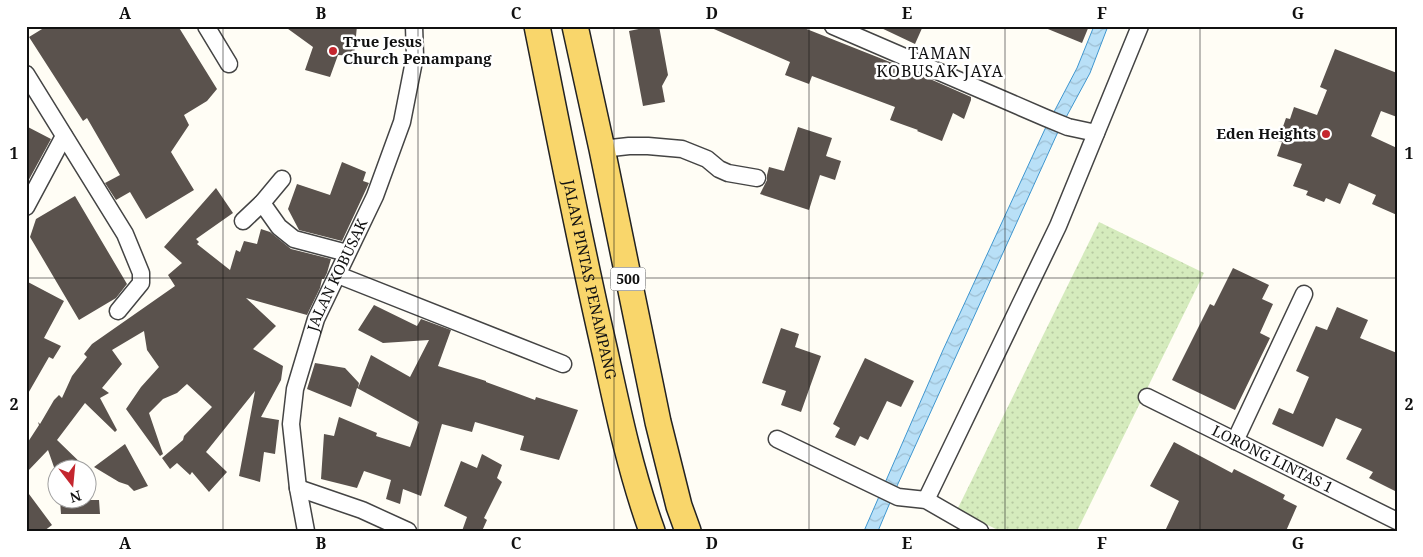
<svg xmlns="http://www.w3.org/2000/svg" width="1423" height="557" viewBox="0 0 1423 557" font-family="'Noto Serif',serif">
  <style>
    .park { fill: url(#park-dots) }
    .water { fill: url(#water-waves); stroke: #3f96cf }
    .building { fill: #5a524d }
    .lines { fill: none; stroke-linecap: round; stroke-linejoin: round }
    .minor-casing { stroke: #444; stroke-width: 19 }
    .primary-casing { stroke: #222; stroke-width: 28 }
    .minor { stroke: #fff; stroke-width: 16 }
    .primary { stroke: #f9d66b; stroke-width: 25 }
    .grid { fill: none; stroke: #111; stroke-width: 1; stroke-opacity: 0.55 }
    .poi-dot { fill: #c4262e; stroke: #fff; stroke-width: 2 }
    .labels { text-anchor: middle; stroke-width: 5; stroke-linejoin: round; paint-order: stroke }
    .shield { fill: #fff; stroke: #585858; stroke-width: 1 }
    .shield-label { font-size: 14px; font-weight: bold; fill: #111 }
    .poi-label { font-size: 15px; font-weight: bold; fill: #111; stroke: #fff; text-anchor: start }
    .street-label { font-size: 15px; fill: #111; stroke: #fff }
    .neighbourhood-label { font-size: 16px; letter-spacing: 1px; fill: #111; stroke: #fff }
    .neatline { fill: none; stroke: #111; stroke-width: 2 }
    .grid-label { font-size: 16px; text-anchor: middle; font-weight: bold; fill: #111 }
  </style>
  <defs>
    <pattern id="park-dots" width="8" height="8" patternUnits="userSpaceOnUse" patternTransform="scale(1.25)"><rect width="8" height="8" fill="#d5ebbd"/><path d="M2 2h.1M6 6h.1" fill="none" stroke="#b6c8a1" stroke-width="1.8" stroke-linecap="round"/></pattern>
    <pattern id="water-waves" width="16" height="10" patternUnits="userSpaceOnUse" patternTransform="scale(1.25)"><rect width="16" height="10" fill="#b9e0f7"/><path d="M0 5q4-4 8 0t8 0" fill="none" stroke="#9ebfd3"/></pattern>
  </defs>
  <rect width="100%" height="100%" fill="#fffdf5"/>
  <!-- park -->
  <path class="park" d="M1099,222L1204,273L1077,531H1000L957,510Z"/>
  <!-- water -->
  <path class="water" d="M1094,26H1108L1090,73L1057,134L897,486L878,531H864L943,350L1045,129L1077,68Z"/>
  <!-- building -->
  <path class="building" d="M47,26H178L217,89L207,101L184,115L189,125L171,152L194,190L146,219L130,192L116,200L105,183L120,175L87,118L83,121L29,37Z
    M284,26H357L354,56L338,55L330,77L305,70L313,47Z
    M653,26H659L668,75L662,86L665,102L643,106L629,31Z
    M707,26H799L905,68L971,97V100L964,119L953,113L942,141L917,131L918,130L890,120L895,107L812,76L809,84L785,75L790,62Z
    M877,26H923L915,44Z
    M1043,26H1089L1082,43L1043,27Z
    M1335,49L1397,73V117L1381,111L1371,136L1397,148V215L1372,204L1376,195L1349,183L1340,204L1326,198L1324,202L1306,195L1308,191L1293,186L1302,164L1277,156L1282,142L1278,141L1286,118L1290,119L1294,107L1317,115L1327,90L1320,87Z
    M26,126L51,139L26,185Z
    M798,127L832,138L826,156L841,161L835,180L820,175L809,210L760,194L767,180V175L769,167L784,171Z
    M342,162L366,172L363,181L369,183L342,241L299,230L288,209L297,184L330,195Z
    M216,188L233,213L196,239L199,242L197,244L230,270L236,250L240,252L244,241L257,244L261,229L270,232L291,249L331,259L327,273L324,279H322L320,288L307,315L246,298L276,326L253,349L283,366L281,380L261,417L279,420L275,454L264,452L260,482L239,476L255,391L206,452L227,472L209,492L192,472L190,475L177,463L170,469L162,458L183,440L184,436L212,407L187,384L177,393L163,399L149,413L163,454L160,456L126,409L141,387L159,367L147,350L144,331L112,350L122,364L102,388L109,393L100,398L117,430L115,432L85,403L57,440L88,470H55L48,450L26,473V445L39,425L38,422L40,424L54,400L59,395L62,398L72,376L87,357L84,354L92,344L175,286L168,275L182,263L164,247Z
    M75,196L127,284L116,298L79,320L30,237L36,219Z
    M1233,268L1269,285L1262,299L1273,304L1260,333L1270,338L1235,410L1172,380L1210,304L1214,306Z
    M26,281L64,301L44,338L61,346L53,359L49,357L26,397Z
    M374,305L417,326L421,319L451,330L438,366L486,381V382L535,400L536,397L578,410L559,460L520,450L524,436L475,422L472,432L442,424L421,496L403,489L400,504L386,499L391,480L364,471L357,488L321,479L324,434L334,436L339,417L377,433L376,436L410,447L419,422L357,388L351,407L307,389L315,363L345,368L359,383L358,388L371,355L410,377L429,340L383,343L358,330Z
    M1337,307L1368,320L1360,338L1397,353V492L1369,478L1373,472L1346,459L1362,429L1336,418L1323,447L1272,424L1279,408L1293,414L1309,377L1296,371L1316,326L1327,330Z
    M781,328L799,334L795,347L821,356L801,412L781,405L786,391L762,383Z
    M865,358L914,381L901,407L887,401L868,440L860,436L855,446L835,437L840,428L833,424Z
    M1174,442L1232,473L1234,469L1285,495L1283,499L1297,506L1286,531H1165L1179,501L1150,486Z
    M125,444L148,486L134,491L128,485L119,482L94,467Z
    M482,454L502,465L497,478L502,482L484,518L487,520L482,531H462L467,517L444,506L461,461L477,468Z
    M26,490L52,525L44,531H30L26,526Z
    M60,500H99L100,514H61Z"/>
  <g class="lines">
    <!-- minor casing -->
    <g class="minor-casing">
      <g id="minor">
        <path d="M206,26L229,64"/>
        <path d="M833,26L1046,118L1068,127L1096,133"/>
        <path d="M26,74L125,234L141,273V283L118,311"/>
        <path d="M602,149L629,146H648L682,149L707,159L719,169L728,173L757,178"/>
        <path d="M262,203L279,227L294,239L347,253"/>
        <path d="M26,207L64,136"/>
        <path d="M243,221L262,203L282,179"/>
        <path d="M338,275L563,364"/>
        <path id="s1" d="M1147,397L1397,521"/>
        <path d="M777,439L898,497L926,500L980,531"/>
        <path d="M1235,441L1304,294"/>
        <path d="M298,488L362,510L408,531"/>
        <path d="M926,500L1058,226L1140,26"/>
        <path id="s2" d="M306,531L298,488L291,424L295,389L316,319L375,196L402,122L415,56L414,26"/>
      </g>
    </g>
    <!-- primary casing -->
    <g class="primary-casing">
      <g id="primary">
        <path id="s3" d="M537,26C559,135 580,244 605,352C618,412 631,473 652,531"/>
        <path d="M575,26L602,149L658,422L679,506L688,531"/>
      </g>
    </g>
    <!-- minor -->
    <use href="#minor" class="minor"/>
    <!-- primary -->
    <use href="#primary" class="primary"/>
  </g>
  <!-- grid -->
  <path class="grid" d="M223,26V531M418,26V531M614,26V531M809,26V531M1005,26V531M1200,26V531M26,278H1397"/>
  <!-- markers -->
  <g class="poi-dot">
    <circle cx="333" cy="51" r="5"/>
    <circle cx="1326" cy="134" r="5"/>
  </g>
  <g class="labels">
    <!-- shield labels -->
    <rect class="shield" x="610.5" y="267.5" width="35" height="23" rx="4"/>
    <g class="shield-label">
      <text x="628" y="284">500</text>
    </g>
    <!-- poi labels -->
    <g class="poi-label">
      <text x="343" y="47">True Jesus<tspan x="343" dy="17">Church Penampang</tspan></text>
      <text x="1316" y="139" text-anchor="end">Eden Heights</text>
    </g>
    <!-- street labels -->
    <g class="street-label">
      <text dy="5" stroke="none"><textPath href="#s2" startOffset="265">JALAN KOBUSAK</textPath></text>
      <text dy="5" stroke="none"><textPath href="#s3" startOffset="259">JALAN PINTAS PENAMPANG</textPath></text>
      <text dy="5" stroke="none"><textPath href="#s1" startOffset="140">LORONG LINTAS 1</textPath></text>
    </g>
    <!-- neighbourhood labels -->
    <g class="neighbourhood-label">
      <text x="940" y="59">TAMAN<tspan x="940" dy="18">KOBUSAK JAYA</tspan></text>
    </g>
  </g>
  <!-- border -->
  <rect width="1423" height="557" fill="none" stroke="#ffffff" stroke-width="55"/>
  <!-- north arrow -->
  <g transform="translate(72 484) rotate(164)"><circle r="24" fill="#ffffff" stroke="#a0a0a0"/>
  <path d="M0-4L9 19L0 12L-9 19Z" fill="#c4262e"/>
  <text y="-8" font-size="14" font-weight="bold" text-anchor="middle" fill="#111111">N</text>
  </g>
  <rect x="28" y="28" width="1368" height="502" class="neatline"/>
  <g class="grid-label">
    <text x="125" y="19">A</text>
    <text x="321" y="19">B</text>
    <text x="516" y="19">C</text>
    <text x="712" y="19">D</text>
    <text x="907" y="19">E</text>
    <text x="1102" y="19">F</text>
    <text x="1298" y="19">G</text>
    <text x="14" y="159">1</text>
    <text x="1409" y="159">1</text>
    <text x="14" y="410">2</text>
    <text x="1409" y="410">2</text>
    <text x="125" y="549">A</text>
    <text x="321" y="549">B</text>
    <text x="516" y="549">C</text>
    <text x="712" y="549">D</text>
    <text x="907" y="549">E</text>
    <text x="1102" y="549">F</text>
    <text x="1298" y="549">G</text>
  </g>
</svg>
